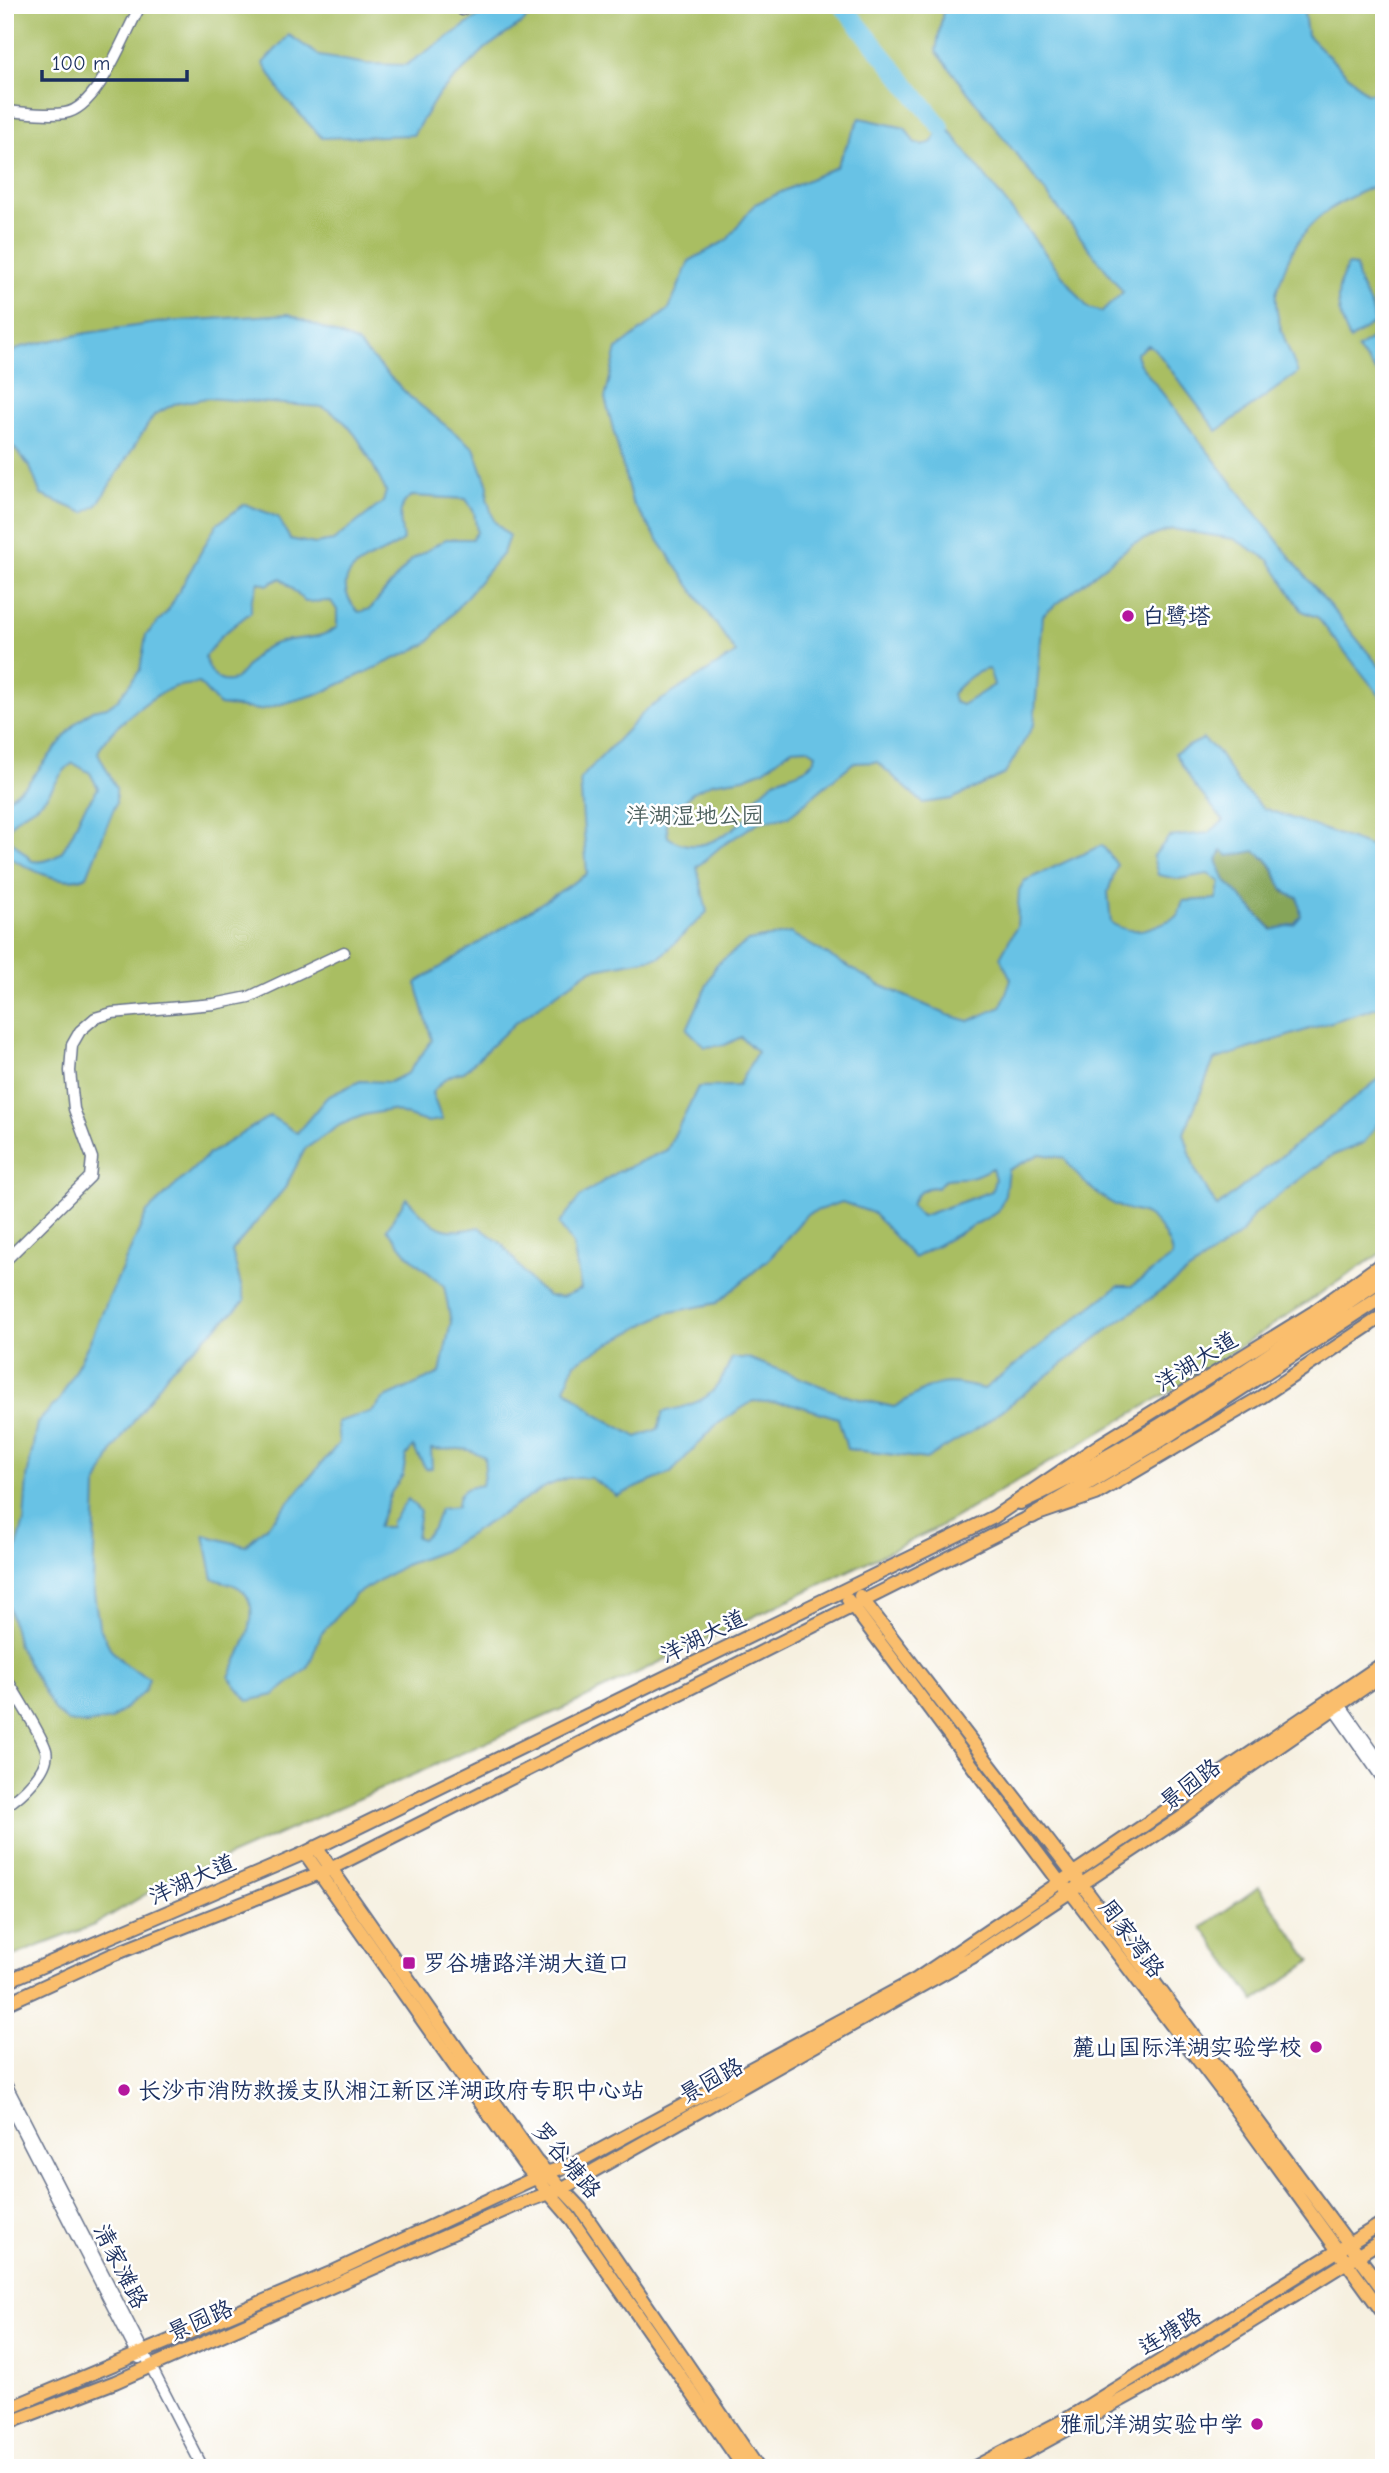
<svg xmlns="http://www.w3.org/2000/svg" width="1389" height="2473" viewBox="0 0 1389 2473" font-family="'Comic Neue','LXGW WenKai TC',sans-serif">
  <style>
    .green { fill: #a9be62; stroke: #627660; stroke-width: 2 }
    .forest { fill: #86a558; stroke: #506a5b; stroke-width: 2 }
    .water { fill: #67c2e5; stroke: #4178a2; stroke-width: 2; fill-rule: evenodd }
    .lines { fill: none; stroke-linecap: round; stroke-linejoin: round }
    .river { stroke: #67c2e5; stroke-width: 18 }
    .minor-casing { stroke: #68738c; stroke-width: 13 }
    .major-casing { stroke: #68738c; stroke-width: 16 }
    .highway-casing { stroke: #68738c; stroke-width: 18 }
    .minor { stroke: #fff; stroke-width: 10 }
    .major { stroke: #fabe6d; stroke-width: 12 }
    .highway { stroke: #fabe6d; stroke-width: 14 }
    .poi-dot { fill: #b5179e; stroke: #fff; stroke-width: 2.5 }
    .labels { text-anchor: middle; stroke-width: 5; stroke-linejoin: round; paint-order: stroke }
    .poi-label { font-size: 23px; fill: #1b2f5e; stroke: #fff; text-anchor: start }
    .park-label { font-size: 23px; fill: #4d615f; stroke: #fff }
    .street-label { font-size: 23px; fill: #1b2f5e; stroke: #fff }
  </style>
  <rect width="100%" height="100%" fill="#fff"/>
  <filter id="ink" filterUnits="userSpaceOnUse"><feTurbulence type="fractalNoise" baseFrequency=".0143" numOctaves="2"/><feDisplacementMap in="SourceGraphic" scale="14" xChannelSelector="R" yChannelSelector="G"/><feConvolveMatrix kernelMatrix="1 2 1 2 8 2 1 2 1" color-interpolation-filters="sRGB"/></filter>
  <filter id="wash" filterUnits="userSpaceOnUse"><feTurbulence type="fractalNoise" baseFrequency=".00686" numOctaves="4" result="noise"/><feDisplacementMap in="SourceGraphic" scale="28" xChannelSelector="R" yChannelSelector="G"/><feGaussianBlur stdDeviation="1.57" result="paint"/><feColorMatrix in="noise" values="0 0 0 0 0 0 0 0 0 0 0 0 0 0 0 0 0 1.4 0 .05"/><feComposite in="paint" operator="in"/></filter>
  <g filter="url(#wash)">
    <rect width="100%" height="100%" fill="#f6f0e0"/>
    <!-- green -->
    <path class="green" d="M5,5H1384V1251L1193,1378L937,1528L573,1704L153,1890L94,1925L5,1959Z
      M1259,1887L1311,1961L1255,2001L1202,1927Z"/>
    <!-- forest -->
    <path class="forest" d="M1222,851H1255L1269,862L1284,892L1298,897L1302,916L1294,924L1273,930L1223,879L1217,859Z"/>
    <!-- water -->
    <path class="water" d="M486,5H531L525,21L486,48L438,95L413,135L322,138L284,97L263,63L289,35L320,56L367,64L406,65L484,13Z
      M944,5H1303L1307,35L1366,93H1384V182C1335,202 1301,220 1283,273C1281,280 1277,288 1276,294C1274,319 1289,350 1298,373L1217,431L1155,349L1148,345L1136,354L1139,363L1298,567L1384,672V701L1317,617L1302,611L1269,560L1234,539L1172,529L1134,543L1043,615L1034,724L1005,774L952,799L923,803L877,762L853,763L789,816L759,822L720,847L697,867L707,912L660,957L590,970L515,1023L464,1072C448,1074 442,1081 432,1093L442,1120L426,1122L391,1110L364,1115L340,1125L305,1149L285,1188L232,1251L245,1301L171,1369L113,1450L96,1487L93,1587L99,1626L111,1650L126,1665L149,1678L145,1691L111,1720L86,1724L68,1722L55,1711L18,1646L5,1592L24,1521L27,1478L37,1423L60,1399L89,1343L147,1212L209,1154L270,1116L297,1133L327,1097L360,1081L390,1082L408,1073L432,1040L416,983L587,874L580,779L646,710L736,653L632,502L605,398L617,349L669,309L689,261L727,240L755,204L836,167L860,118L905,128L914,142L923,146L932,142L941,127L946,126L1088,308L1102,312L1123,292L936,51ZM989,669L994,685L962,705L954,702L952,694C962,683 974,671 989,669ZM807,748L816,754C811,774 787,773 773,782C767,787 761,793 755,798L754,811C730,833 699,859 668,837L666,822L693,792L712,783L744,778L764,770L792,749Z
      M1348,265L1356,266C1357,293 1375,301 1374,323L1350,340C1337,313 1332,292 1348,265Z
      M289,314L356,342L410,397L474,448L488,486L487,498L494,521L509,536L503,553L427,644L321,693L260,710L219,705L199,683C191,685 180,685 172,688C151,696 105,732 98,753L116,788V803L87,876C62,888 28,868 5,855V801L27,784L75,724L92,710L107,707L118,699L129,685L140,670L146,635L168,611L216,525L245,504L278,517L290,539L315,544L333,541L383,502L386,491C370,461 355,420 322,407L207,398L174,404L154,415L97,505L84,513L41,495L30,467L5,437V357L21,347L87,333L163,322ZM412,496L466,499L474,512L477,532L472,539H446L411,560L370,609L359,612C353,608 350,601 347,594C337,561 388,556 403,540C401,524 395,505 412,496ZM281,578L305,602L331,601L337,610V627C317,643 291,635 269,646C252,654 247,670 234,680C217,686 209,671 205,657L221,636L251,612V602L259,582L267,585ZM73,763L90,773L98,788C93,798 84,806 80,816C69,839 64,865 32,861L8,837C7,818 29,812 41,802C54,791 59,771 73,763Z
      M1378,334H1384V369L1377,373L1357,349Z
      M1203,739L1217,751L1239,785L1263,808L1384,851V1005L1214,1060L1184,1133L1195,1169L1217,1207L1384,1075V1115L1364,1143L1331,1156L1254,1214L1242,1233L1111,1327L983,1425L926,1459L847,1449L838,1418L793,1404L753,1401L716,1425L671,1473L617,1496L591,1478H567L547,1486L443,1551L405,1565L356,1594L321,1634L308,1668L274,1695L248,1701L229,1677C239,1654 264,1615 244,1592C238,1584 222,1582 213,1579L204,1535L245,1546L276,1517L339,1443L337,1422L373,1411L383,1399L440,1373L451,1322L444,1286L409,1256L387,1229L406,1198C433,1225 439,1237 479,1227L502,1244L533,1284L548,1296L562,1297L581,1289L573,1245L559,1224L580,1197L617,1172L667,1150L698,1087L738,1086L757,1052L741,1037L725,1045L705,1047L687,1029L716,965L748,941L790,933L880,985L948,1015L969,1021L1001,1007L1011,979L1000,957L1017,926L1019,890L1024,881L1102,845L1117,865L1108,892L1111,923C1136,938 1153,927 1178,916L1183,901L1216,899L1220,882L1208,874L1178,879L1158,875L1153,857L1169,837L1208,833L1224,821L1194,785L1175,753ZM1222,851L1229,856L1255,851C1259,855 1265,857 1268,861C1279,873 1278,896 1298,897L1301,916L1294,924L1272,930L1224,879L1217,860ZM1040,1154L1064,1158C1079,1179 1098,1198 1122,1208C1130,1211 1141,1211 1148,1216C1159,1223 1172,1245 1172,1257L1132,1286H1118L984,1389C937,1377 935,1384 894,1407L850,1397L748,1358H732C714,1399 704,1402 663,1412L658,1429L637,1437L596,1414L565,1388L575,1363L592,1353L666,1313L717,1303L770,1258L807,1214L842,1202L873,1213L914,1258L998,1212L1005,1194L1008,1170ZM992,1168L995,1179L992,1191L922,1216L911,1206C914,1194 926,1185 938,1188C945,1174 957,1180 970,1177C977,1176 985,1171 992,1168ZM413,1447L426,1469L432,1468L431,1449C453,1452 462,1443 484,1457L485,1468L482,1485C467,1487 457,1490 457,1507L440,1509L433,1528L422,1539L416,1537L420,1511L408,1499L391,1522V1527H378L391,1493L403,1475L406,1456Z"/>
    <g class="lines">
      <!-- river -->
      <path class="river" d="M842,5L941,127"/>
    </g>
  </g>
  <g filter="url(#ink)">
    <g class="lines">
      <!-- minor casing -->
      <g class="minor-casing">
        <path id="minor" d="M459,5L462,10
          M5,111C24,112 46,116 65,113C99,108 124,33 141,5
          M5,1261L90,1177L92,1158L74,1109L70,1071L72,1045L80,1031L95,1018L112,1013L214,1004L249,997L344,952
          M5,1676C14,1692 42,1735 46,1750C51,1769 20,1797 5,1806
          M1336,1699L1384,1767
          M1330,1704L1384,1781
          M5,2082L203,2468
          M5,2097L139,2358"/>
      </g>
      <!-- major casing -->
      <g class="major-casing">
        <path id="major" d="M860,1596L1082,1885L1384,2291
          M848,1600L1061,1884L1070,1891L1228,2099L1384,2314
          M316,1847L536,2161L581,2209L758,2468
          M305,1853L523,2163L569,2216L744,2468
          M5,1982L305,1853L994,1517L1101,1444L1314,1312L1384,1262
          M5,2004L112,1955L330,1869L1032,1516L1096,1494L1261,1397L1384,1315
          M5,2410L333,2272L546,2173L576,2163L917,1979L1384,1663
          M5,2424L115,2382L514,2206L563,2188L972,1957L1181,1818L1242,1772L1384,1674
          M973,2468L1070,2417L1384,2222
          M997,2468L1161,2378L1384,2239"/>
      </g>
      <!-- highway casing -->
      <g class="highway-casing">
        <path id="highway" d="M1020,1502C1149,1442 1266,1357 1384,1277
          M1032,1516L1162,1439L1384,1295"/>
      </g>
      <!-- minor -->
      <use href="#minor" class="minor"/>
      <!-- major -->
      <use href="#major" class="major"/>
      <!-- highway -->
      <use href="#highway" class="highway"/>
    </g>
  </g>
  <!-- markers -->
  <g class="poi-dot">
    <circle cx="1128" cy="616" r="7"/>
    <rect x="402" y="1956" width="14" height="14" rx="3.5"/>
    <circle cx="1316" cy="2047" r="7"/>
    <circle cx="124" cy="2090" r="7"/>
    <circle cx="1257" cy="2424" r="7"/>
  </g>
  <g class="labels">
    <!-- poi labels -->
    <g class="poi-label">
      <text x="1142" y="624">白鹭塔</text>
      <text x="423" y="1971">罗谷塘路洋湖大道口</text>
      <text x="1302" y="2055" text-anchor="end">麓山国际洋湖实验学校</text>
      <text x="138" y="2098">长沙市消防救援支队湘江新区洋湖政府专职中心站</text>
      <text x="1243" y="2432" text-anchor="end">雅礼洋湖实验中学</text>
    </g>
    <!-- park labels -->
    <g class="park-label">
      <text x="695" y="823">洋湖湿地公园</text>
    </g>
    <!-- street labels -->
    <g class="street-label">
      <text transform="translate(1196 1361) rotate(-32)" y="8">洋湖大道</text>
      <text transform="translate(703 1636) rotate(-26)" y="8">洋湖大道</text>
      <text transform="translate(1190 1784) rotate(-37)" y="8">景园路</text>
      <text transform="translate(192 1879) rotate(-24)" y="8">洋湖大道</text>
      <text transform="translate(1132 1938) rotate(53)" y="8">周家湾路</text>
      <text transform="translate(711 2080) rotate(-29)" y="8">景园路</text>
      <text transform="translate(567 2160) rotate(50)" y="8">罗谷塘路</text>
      <text transform="translate(121 2266) rotate(63)" y="8">清家滩路</text>
      <text transform="translate(200 2320) rotate(-24)" y="8">景园路</text>
      <text transform="translate(1170 2331) rotate(-32)" y="8">连塘路</text>
    </g>
  </g>
  <!-- margin -->
  <rect width="1389" height="2473" fill="none" stroke="#fff" stroke-width="28"/>
  <!-- scale -->
  <path d="M42 70v10h145v-10" fill="none" stroke="#1b2f5e" stroke-width="3.5"/>
  <text x="52" y="70" font-size="21" fill="#1b2f5e" stroke="#ffffff" stroke-width="5" paint-order="stroke">100 m</text>
</svg>
